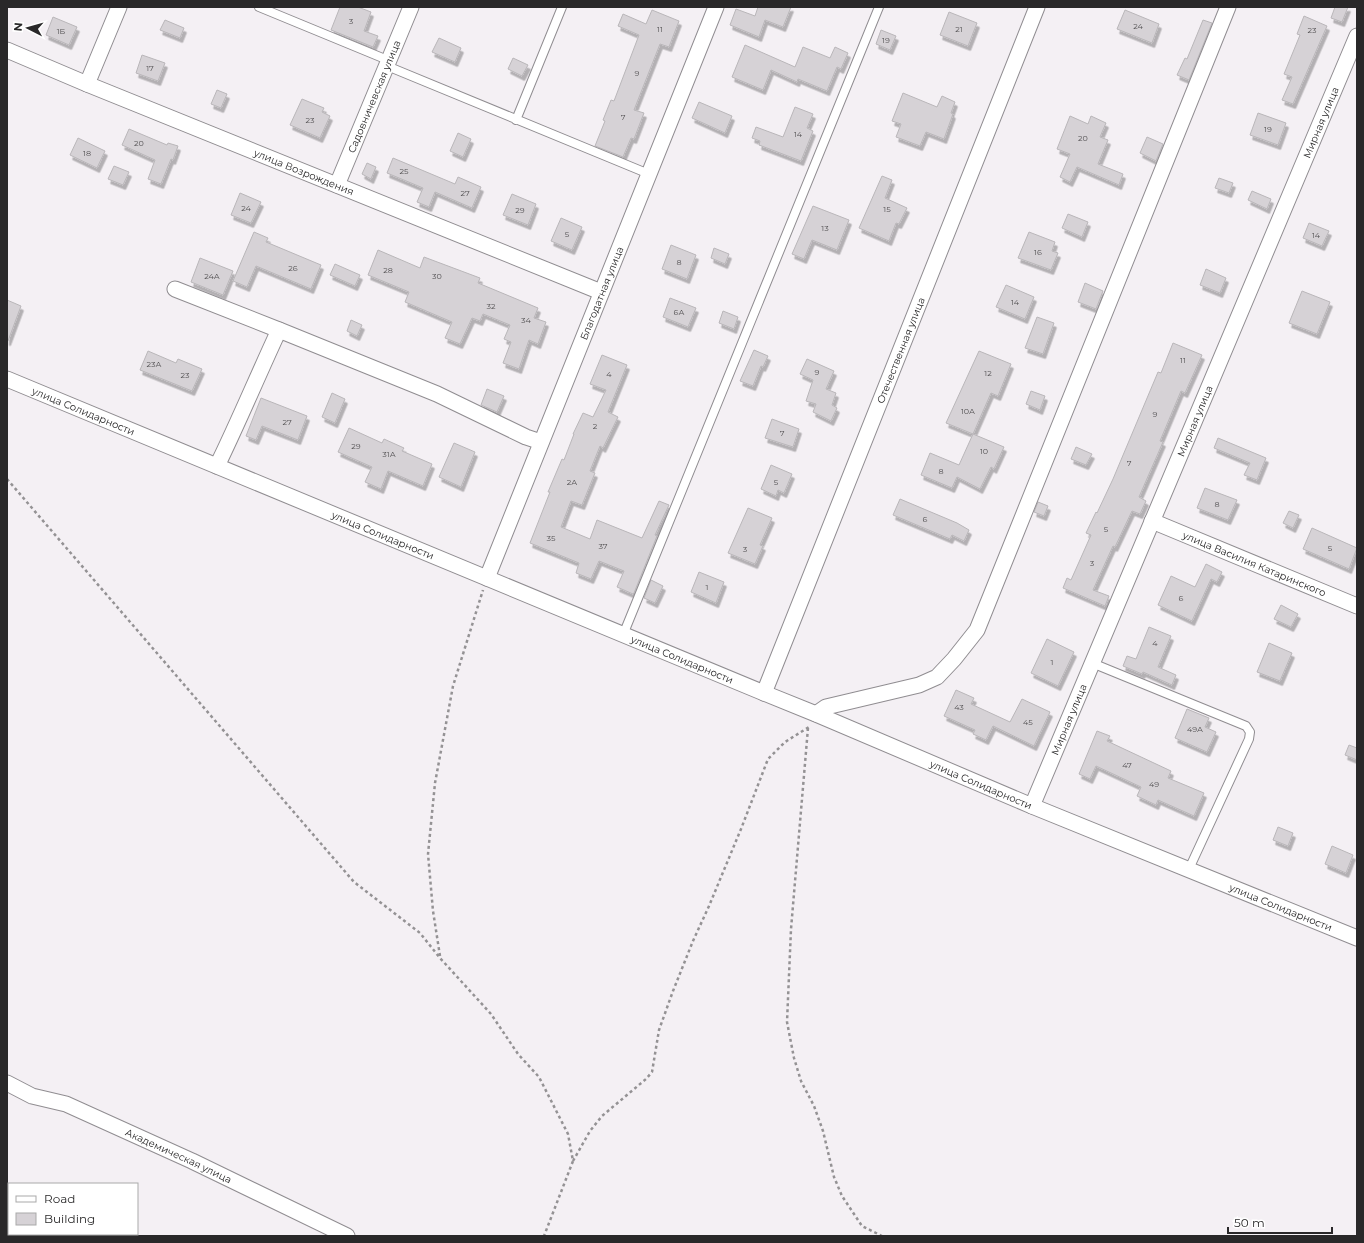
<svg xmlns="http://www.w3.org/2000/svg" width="1364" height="1243" viewBox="0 0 1364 1243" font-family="Montserrat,sans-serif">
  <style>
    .building { fill: #d6d2d6; stroke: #b9b6b9; filter: url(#shadow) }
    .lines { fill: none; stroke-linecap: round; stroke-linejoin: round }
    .service-casing { stroke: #908d91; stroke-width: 10 }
    .minor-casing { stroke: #908d91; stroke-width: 17 }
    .path { stroke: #949294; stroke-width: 2.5; stroke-dasharray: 3 3; stroke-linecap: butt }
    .service { stroke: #fff; stroke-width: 8 }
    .minor { stroke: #fff; stroke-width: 15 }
    .labels { text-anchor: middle; stroke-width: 3; stroke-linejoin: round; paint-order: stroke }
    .number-label { font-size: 8px; fill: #545254 }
    .street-label { font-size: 10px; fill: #292829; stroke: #fff }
  </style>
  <defs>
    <filter id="shadow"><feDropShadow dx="2.5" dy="4.5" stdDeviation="0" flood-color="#0004"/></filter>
  </defs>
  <rect width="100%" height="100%" fill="#f4f0f4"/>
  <!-- building -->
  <path class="building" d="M340,7H358L371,12L364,31L378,36L373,47L331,30Z
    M758,7H791L783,27L765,20L759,37L730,25L736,9L755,16Z
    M1335,7H1348L1342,22L1331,18Z
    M652,10L679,21L669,47L660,44L634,110L644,113L634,139L631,138L623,157L595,146L605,121L603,120L611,100L614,101L639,35L618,26L623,14L646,24Z
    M1125,10L1159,24L1152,43L1117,29Z
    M949,12L977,23L968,46L940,35Z
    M1304,16L1327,26L1293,104L1282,100L1292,77L1284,74L1300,35L1297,34Z
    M53,17L77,27L69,45L46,35Z
    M165,20L184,28L180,38L160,30Z
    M1203,20L1212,23L1189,80L1177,75L1185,58L1187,59Z
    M881,30L896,36L890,50L876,44Z
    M439,38L461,48L455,62L432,52Z
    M745,45L795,67L803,47L830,58L835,47L848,53L841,69L837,67L827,91L798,79L797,82L771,70L763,90L732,77Z
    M142,55L165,63L158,81L136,73Z
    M513,58L528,65L522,76L508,69Z
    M217,90L227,94L221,108L211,104Z
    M903,93L937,107L942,96L955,102L951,113L953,114L944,139L926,132L920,146L896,137L901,124L892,121Z
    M302,99L324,108L322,112L330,116L320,138L290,125Z
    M699,102L732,116L725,133L692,118Z
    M795,107L813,114L807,128L813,131L801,161L759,145L760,141L752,138L756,127L783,137Z
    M1258,113L1286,123L1278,145L1250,135Z
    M1070,116L1088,124L1091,116L1106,123L1100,137L1108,140L1098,164L1123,174L1119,185L1077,167L1070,182L1060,177L1070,154L1057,149Z
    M129,129L167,145L168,143L178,146L173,160L171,159L161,184L148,179L155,160L122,145Z
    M458,133L471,139L463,157L450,151Z
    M1147,137L1163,144L1156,161L1140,153Z
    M78,138L105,151L97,168L70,155Z
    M393,158L455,184L458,177L481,187L472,208L435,192L429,207L417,202L423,188L387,173Z
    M367,163L376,167L371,179L362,174Z
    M114,166L129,172L123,185L108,179Z
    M882,176L892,180L885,198L907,208L899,224L896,223L889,241L859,228Z
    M1219,178L1233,183L1229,193L1215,188Z
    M1252,191L1271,199L1267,209L1248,200Z
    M240,193L261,202L251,223L231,215Z
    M512,194L536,204L528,225L503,215Z
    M813,206L849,220L837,250L812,240L804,259L792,254Z
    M1068,214L1088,222L1082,237L1062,228Z
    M561,218L582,227L572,250L551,241Z
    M1309,223L1329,231L1322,246L1303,238Z
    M254,232L268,238L266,242L321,265L311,289L256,266L247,287L233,281Z
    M1029,232L1055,242L1052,251L1058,253L1051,270L1018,258Z
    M671,245L696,255L687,279L662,269Z
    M714,248L729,254L725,264L711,258Z
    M378,250L420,268L424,257L480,278L478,283L538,308L534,318L546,322L538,344L529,340L519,369L503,363L511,342L504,339L510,325L483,314L480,321L472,318L460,344L445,338L452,322L405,302L409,292L368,275Z
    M200,258L233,271L223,295L191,282Z
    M335,264L360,275L355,286L330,275Z
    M1206,269L1226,278L1220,293L1200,285Z
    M1085,283L1103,291L1096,309L1078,302Z
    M1006,285L1034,297L1025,319L996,307Z
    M1302,291L1330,302L1317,334L1289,323Z
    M670,298L696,308L688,327L663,317Z
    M7,300L21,306L8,341H7Z
    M723,311L738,317L734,329L719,323Z
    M1037,317L1054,323L1043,354L1025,348Z
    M351,320L362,325L357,336L347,331Z
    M1173,343L1202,355L1185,393L1181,391L1160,441L1163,442L1139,497L1146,501L1140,514L1132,511L1115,547L1113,546L1093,590L1109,596L1105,606L1063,588L1067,578L1071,580L1091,535L1086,533L1096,512L1097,513L1113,479L1158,372L1161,373Z
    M754,350L768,356L763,367L761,366L753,386L740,381Z
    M148,351L176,363L178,359L202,369L192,391L140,370Z
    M979,351L1011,364L998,396L991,393L973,434L1004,447L994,469L991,467L980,489L957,477L952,488L921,475L930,453L959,465L973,434L946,423Z
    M602,355L627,365L608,412L618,417L603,448L600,446L590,471L595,473L582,505L571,501L561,527L590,539L597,520L642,538L659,501L669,505L655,535L657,536L634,593L633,594L617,587L624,571L599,561L591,579L576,573L579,563L530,543L550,492H548L562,459L564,460L574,434H573L583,413L593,417L606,390L590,384Z
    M807,359L834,371L826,389L836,393L832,405L837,408L831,421L813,412L816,404L806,401L813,380L800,374Z
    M487,389L504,396L497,412L481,405Z
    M1031,391L1045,396L1040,410L1026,404Z
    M332,393L345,399L335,423L322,417Z
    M261,398L307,416L298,440L262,426L256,440L246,436Z
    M772,419L799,429L793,447L765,438Z
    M349,428L382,443L384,439L404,448L402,451L432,464L423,486L388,471L381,489L365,482L372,467L338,452Z
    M1218,438L1266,458L1257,480L1244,475L1250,463L1214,448Z
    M454,443L475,452L461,487L439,477Z
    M1076,447L1092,454L1086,465L1071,459Z
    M771,465L792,474L784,493L778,490L776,496L761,489Z
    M1205,488L1237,500L1228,520L1197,508Z
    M900,499L957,523L969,530L964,541L952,535L950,539L893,515Z
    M1038,502L1048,506L1044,516L1034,512Z
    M748,508L772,518L760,545L763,546L755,564L728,553Z
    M1289,511L1299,515L1293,528L1283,523Z
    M1312,528L1357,548L1349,569L1303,549Z
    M1206,564L1222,572L1217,582L1211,579L1192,621L1158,605L1171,576L1195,587Z
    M699,572L724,582L716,603L691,592Z
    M651,580L663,586L655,603L644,598Z
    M1281,605L1298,614L1291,627L1274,619Z
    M1149,627L1171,636L1158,667L1176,675L1172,685L1143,672L1142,674L1123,666L1127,656L1136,659Z
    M1047,639L1074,652L1058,686L1031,673Z
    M1269,643L1292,653L1280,681L1257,672Z
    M956,690L974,698L971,704L1010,722L1022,699L1050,712L1034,746L993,726L986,740L973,734L975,730L944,716Z
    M1187,709L1209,718L1205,727L1216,732L1207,752L1175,738Z
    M1097,731L1110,736L1107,741L1171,771L1168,778L1204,793L1194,816L1158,800L1156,805L1137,796L1141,787L1096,766L1090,779L1079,774Z
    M1349,745L1357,748V760L1345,755Z
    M1278,827L1293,833L1288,846L1273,840Z
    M1332,846L1353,855L1346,873L1325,864Z"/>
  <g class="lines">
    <!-- service casing -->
    <g class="service-casing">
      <path id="service" d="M259,7L390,61
        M387,66L649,174
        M516,120L562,7
        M623,635L879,7
        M1092,663L1246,726L1250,732L1249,739L1189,869"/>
    </g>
    <!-- minor casing -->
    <g class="minor-casing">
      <g id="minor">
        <path id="s1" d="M7,50L87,84L601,292"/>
        <path d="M87,84L119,7"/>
        <path id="s2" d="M337,185L411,7"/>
        <path d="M175,289L279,330"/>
        <path id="s3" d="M7,379L764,693L816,714L1032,806L1357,938"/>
        <path d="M217,466C239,421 258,375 279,330L437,394L526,437L541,442"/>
        <path id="s4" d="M1152,521L1357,606"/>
        <path id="s5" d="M487,578L716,7"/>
        <path id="s6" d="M764,693L1037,7"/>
        <path d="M816,714L826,707L919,685L937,677L954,659L977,630L1228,7"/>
        <path id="s7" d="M1032,806L1357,36"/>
        <path id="s8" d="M7,1083L32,1096L66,1104L192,1161L347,1236"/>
      </g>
    </g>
    <!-- path -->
    <path class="path" d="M7,479L354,882L420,933L440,958L491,1014L518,1054L539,1077L568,1134L573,1161L544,1236
      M808,728L791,929L787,1022L794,1058L801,1081L814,1106L823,1131L834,1177L842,1196L862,1226L882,1236
      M440,956L433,911L428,854L435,783L453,686L483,590
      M573,1161L590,1131L602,1116L646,1079L652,1072L659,1030L673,991L693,941L709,906L741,829L768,759L785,742L809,727"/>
    <!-- service -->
    <use href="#service" class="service"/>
    <!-- minor -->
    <use href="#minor" class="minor"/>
  </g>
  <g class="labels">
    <!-- number labels -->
    <g class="number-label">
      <text x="351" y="24">3</text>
      <text x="1138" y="29">24</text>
      <text x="660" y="32">11</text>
      <text x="959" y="32">21</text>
      <text x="1312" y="33">23</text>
      <text x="61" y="34">1Б</text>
      <text x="886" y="43">19</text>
      <text x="150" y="71">17</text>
      <text x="637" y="76">9</text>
      <text x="623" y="120">7</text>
      <text x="310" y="123">23</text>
      <text x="1268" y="132">19</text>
      <text x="798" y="137">14</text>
      <text x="1083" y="141">20</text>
      <text x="139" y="146">20</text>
      <text x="87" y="156">18</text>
      <text x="404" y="174">25</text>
      <text x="465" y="196">27</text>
      <text x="246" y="211">24</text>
      <text x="887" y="212">15</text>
      <text x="520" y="213">29</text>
      <text x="825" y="231">13</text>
      <text x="567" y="237">5</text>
      <text x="1316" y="238">14</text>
      <text x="1038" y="255">16</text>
      <text x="679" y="265">8</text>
      <text x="293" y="271">26</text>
      <text x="388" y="273">28</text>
      <text x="212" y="279">24А</text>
      <text x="437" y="279">30</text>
      <text x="1015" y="305">14</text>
      <text x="491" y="309">32</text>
      <text x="679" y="315">6А</text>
      <text x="526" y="323">34</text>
      <text x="1183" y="363">11</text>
      <text x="154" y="367">23А</text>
      <text x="817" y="375">9</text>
      <text x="988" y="376">12</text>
      <text x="609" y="377">4</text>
      <text x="185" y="378">23</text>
      <text x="968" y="414">10А</text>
      <text x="1155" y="417">9</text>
      <text x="287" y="425">27</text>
      <text x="595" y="429">2</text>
      <text x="782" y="436">7</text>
      <text x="356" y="449">29</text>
      <text x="984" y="454">10</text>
      <text x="389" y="457">31А</text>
      <text x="1129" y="466">7</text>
      <text x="941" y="474">8</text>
      <text x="572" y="485">2А</text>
      <text x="776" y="485">5</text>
      <text x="1217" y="507">8</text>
      <text x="925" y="522">6</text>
      <text x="1106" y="532">5</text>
      <text x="551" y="541">35</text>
      <text x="603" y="549">37</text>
      <text x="1330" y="551">5</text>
      <text x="745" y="552">3</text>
      <text x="1092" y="566">3</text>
      <text x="707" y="590">1</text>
      <text x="1181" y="601">6</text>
      <text x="1155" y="646">4</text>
      <text x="1052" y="665">1</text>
      <text x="959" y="710">43</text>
      <text x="1028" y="725">45</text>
      <text x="1195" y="732">49А</text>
      <text x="1127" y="768">47</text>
      <text x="1154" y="787">49</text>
    </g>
    <!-- street labels -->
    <g class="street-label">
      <text dy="4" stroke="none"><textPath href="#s2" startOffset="96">Садовничевская улица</textPath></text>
      <text dy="4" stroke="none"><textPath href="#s7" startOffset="742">Мирная улица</textPath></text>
      <text dy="4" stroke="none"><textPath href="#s1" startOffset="321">улица Возрождения</textPath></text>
      <text dy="4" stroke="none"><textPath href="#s5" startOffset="307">Благодатная улица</textPath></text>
      <text dy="4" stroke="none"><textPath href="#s6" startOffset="369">Отечественная улица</textPath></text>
      <text dy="4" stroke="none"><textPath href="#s3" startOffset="83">улица Солидарности</textPath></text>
      <text dy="4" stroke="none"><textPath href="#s7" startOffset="418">Мирная улица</textPath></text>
      <text dy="4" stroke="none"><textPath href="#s3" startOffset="407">улица Солидарности</textPath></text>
      <text dy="4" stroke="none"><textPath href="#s4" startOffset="111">улица Василия Катаринского</textPath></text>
      <text dy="4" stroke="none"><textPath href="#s3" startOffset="731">улица Солидарности</textPath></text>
      <text dy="4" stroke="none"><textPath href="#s7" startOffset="94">Мирная улица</textPath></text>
      <text dy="4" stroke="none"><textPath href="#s3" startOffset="1055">улица Солидарности</textPath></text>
      <text dy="4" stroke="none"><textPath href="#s3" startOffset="1379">улица Солидарности</textPath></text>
      <text dy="4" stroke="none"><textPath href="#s8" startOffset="187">Академическая улица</textPath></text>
    </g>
  </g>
  <!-- border -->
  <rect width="1364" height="1243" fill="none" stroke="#292829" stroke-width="16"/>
  <!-- legend -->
  <rect x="8" y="1183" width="130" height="52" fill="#ffffff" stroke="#a9a9a9"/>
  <rect x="16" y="1196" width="20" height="6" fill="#ffffff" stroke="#a9a9a9"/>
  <text x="44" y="1203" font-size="12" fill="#292829">Road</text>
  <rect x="16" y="1213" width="20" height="12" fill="#d6d2d6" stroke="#a9a9a9"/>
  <text x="44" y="1223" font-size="12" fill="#292829">Building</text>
  <!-- north arrow -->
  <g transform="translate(28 28) rotate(276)" stroke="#ffffff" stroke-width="3" paint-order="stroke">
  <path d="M0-3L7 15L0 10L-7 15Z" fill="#292829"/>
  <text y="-6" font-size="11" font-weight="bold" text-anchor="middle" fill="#292829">N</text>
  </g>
  <!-- scale -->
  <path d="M1228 1227v6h104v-6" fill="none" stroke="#292829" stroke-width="2"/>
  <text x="1234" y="1227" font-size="12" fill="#292829" stroke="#ffffff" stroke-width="3" paint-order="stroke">50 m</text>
</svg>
